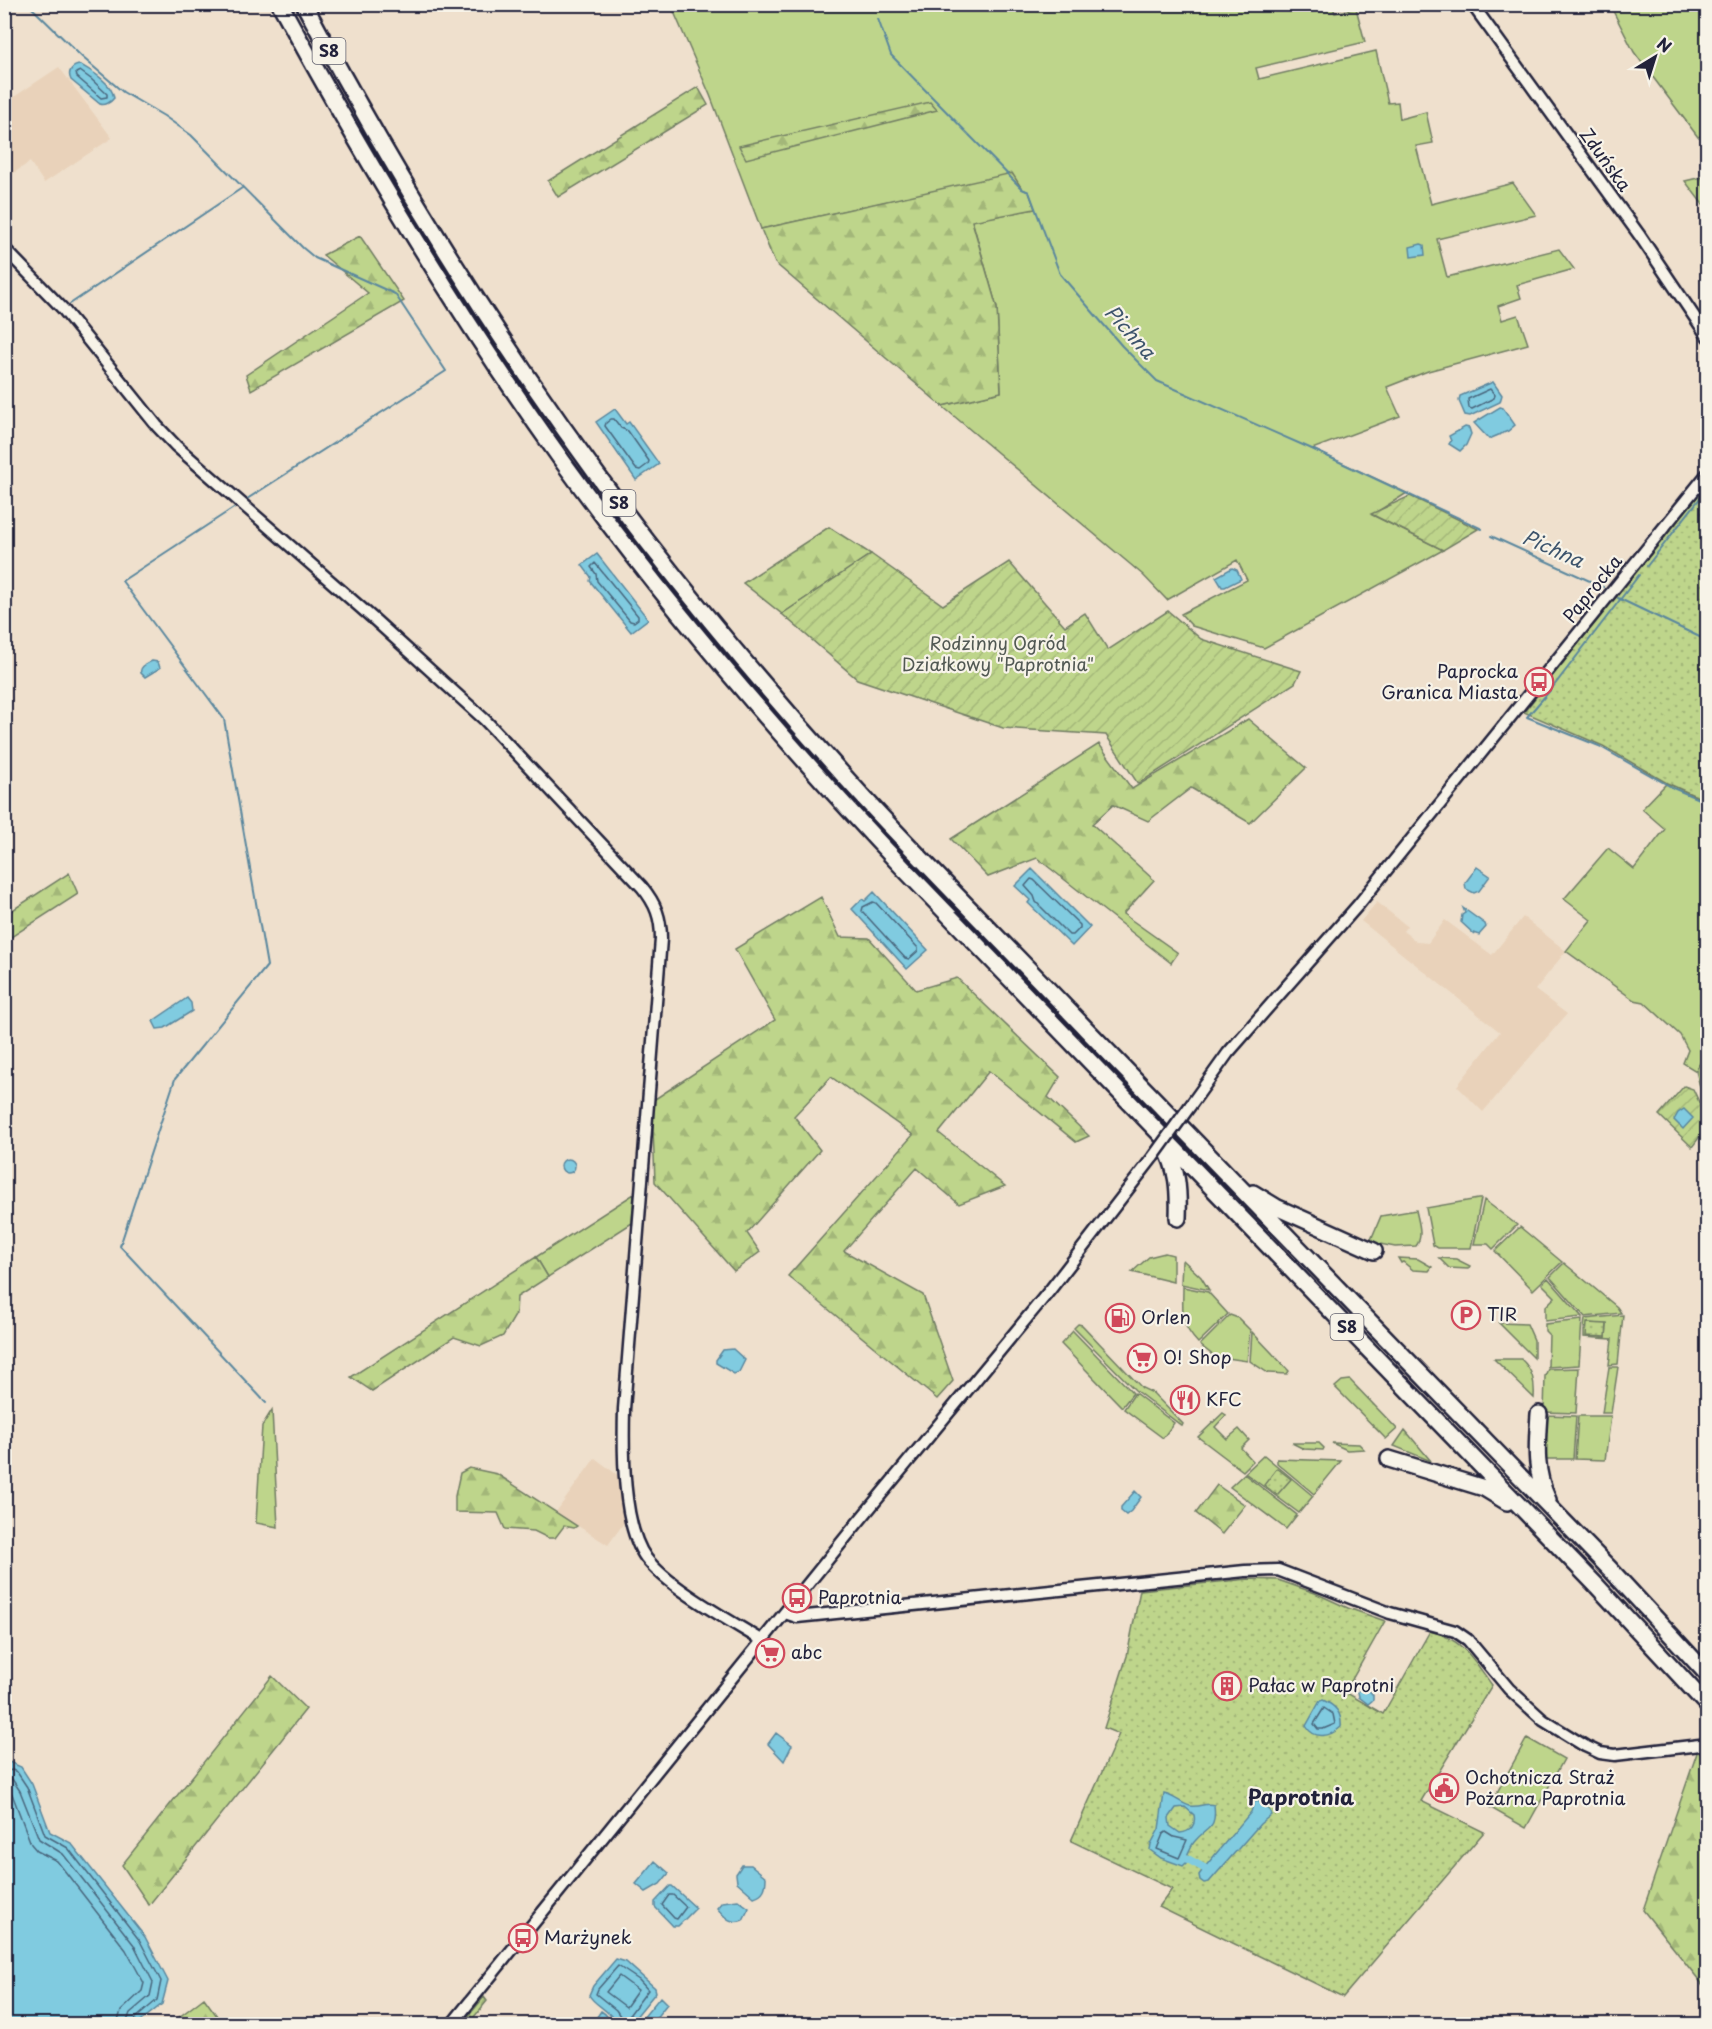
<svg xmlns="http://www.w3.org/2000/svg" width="1712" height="2029" viewBox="0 0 1712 2029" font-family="'Playpen Sans',sans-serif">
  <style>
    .built { fill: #e9d2ba }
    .grass { fill: #bed58b; stroke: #707c63; stroke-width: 1.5 }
    .forest { fill: url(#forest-firs); stroke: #707c63; stroke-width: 1.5 }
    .park { fill: url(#park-dots); stroke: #707c63; stroke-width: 1.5 }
    .garden { fill: url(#garden-furrows); stroke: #707c63; stroke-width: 1.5 }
    .water { fill: #80cbe0; stroke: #5a879e; stroke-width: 1.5; fill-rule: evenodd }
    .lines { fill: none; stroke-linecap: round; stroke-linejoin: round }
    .shore { stroke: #48667d; stroke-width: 1.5 }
    .stream { stroke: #5a879e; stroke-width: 2 }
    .canal { stroke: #80cbe0; stroke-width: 8 }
    .tertiary-casing { stroke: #22223b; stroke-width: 15 }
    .motorway-casing { stroke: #22223b; stroke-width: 20 }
    .tertiary { stroke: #f7f3e8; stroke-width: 10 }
    .motorway { stroke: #f7f3e8; stroke-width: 15 }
    .tertiary-bridge-casing { stroke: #22223b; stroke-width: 15; stroke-linecap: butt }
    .tertiary-bridge { stroke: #f7f3e8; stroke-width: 10 }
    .labels { text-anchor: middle; stroke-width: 4.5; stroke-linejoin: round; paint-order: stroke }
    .shield { fill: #f7f3e8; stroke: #62616f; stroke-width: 1.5 }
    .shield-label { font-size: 16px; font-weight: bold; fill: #22223b }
    .street-label { font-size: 18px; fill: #22223b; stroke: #f7f3e8 }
    .park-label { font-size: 18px; fill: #515853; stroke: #f7f3e8 }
    .poi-label { font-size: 18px; fill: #22223b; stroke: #f7f3e8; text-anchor: start }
    .water-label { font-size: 20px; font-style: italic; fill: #3e556d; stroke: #f7f3e8 }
    .quarter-label { font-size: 21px; font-weight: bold; fill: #22223b; stroke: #f7f3e8 }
  </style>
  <defs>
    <pattern id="forest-firs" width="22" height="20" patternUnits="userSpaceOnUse" patternTransform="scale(1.5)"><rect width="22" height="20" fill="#bed58b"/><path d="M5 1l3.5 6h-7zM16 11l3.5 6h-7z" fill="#a3b779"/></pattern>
    <pattern id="park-dots" width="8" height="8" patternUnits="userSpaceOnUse" patternTransform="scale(1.5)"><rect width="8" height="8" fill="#bed58b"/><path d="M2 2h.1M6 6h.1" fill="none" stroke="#a3b779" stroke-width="1.8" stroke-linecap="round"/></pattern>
    <pattern id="garden-furrows" width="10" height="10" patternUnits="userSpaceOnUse" patternTransform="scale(1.5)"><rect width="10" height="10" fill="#bed58b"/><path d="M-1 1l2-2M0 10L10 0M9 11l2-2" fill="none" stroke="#a3b779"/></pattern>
  </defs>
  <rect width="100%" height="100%" fill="#efe0cd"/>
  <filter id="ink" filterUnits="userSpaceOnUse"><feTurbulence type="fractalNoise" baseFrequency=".0167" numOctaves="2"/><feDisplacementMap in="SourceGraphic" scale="12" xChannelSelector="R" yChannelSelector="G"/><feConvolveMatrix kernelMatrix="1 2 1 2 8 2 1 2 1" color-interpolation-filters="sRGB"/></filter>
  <g filter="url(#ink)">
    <!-- built -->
    <path class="built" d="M59,67L112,138L44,183L30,162L6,178L5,103Z
      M1377,902L1407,926L1403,931L1417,942L1428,943L1445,920L1492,955L1523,917L1566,951L1535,990L1567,1014L1483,1112L1457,1086L1500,1032L1361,921Z
      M595,1458L620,1477L626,1520L608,1545L556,1512Z"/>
    <!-- grass -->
    <path class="grass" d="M1332,4L1335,13L1356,8L1365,42L1256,68L1259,79L1376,51L1388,103L1398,102L1400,119L1426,112L1433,143L1416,146L1431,204L1513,183L1536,215L1437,239L1447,277L1559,249L1574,269L1517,285L1521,298L1498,306L1502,320L1518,315L1528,344L1428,371L1387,387L1400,416L1312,449L1407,493L1372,515L1443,550L1264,648L1192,626L1181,614L1247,580L1237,560L1167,600L1143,575L942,406L1001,392L997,308L972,220L1035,209L1012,174L761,229L710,95L671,5Z
      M1610,5H1707V134L1698,137L1634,52Z
      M1702,177L1707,200V210L1685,181Z
      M1667,783L1707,801L1708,1057L1704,1055L1696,1071L1683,1063L1688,1050L1680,1035L1644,1002L1634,1000L1566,951L1591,920L1564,899L1608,848L1634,869L1665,829L1642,809Z
      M634,1194L632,1223L548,1277L536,1257Z
      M1478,1199H1481L1471,1248H1438L1433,1245L1426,1208Z
      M1484,1200L1517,1225L1493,1249L1488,1244H1474Z
      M1416,1210C1418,1221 1424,1236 1416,1246L1395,1247L1370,1242L1381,1216Z
      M1520,1227L1562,1262L1533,1290L1495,1251Z
      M1165,1253L1173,1255V1282L1132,1272L1149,1257Z
      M1398,1258L1418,1259L1432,1267L1429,1271L1413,1270L1403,1262L1401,1263Z
      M1439,1258L1456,1259L1470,1266L1468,1269L1449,1268Z
      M1183,1260L1201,1277L1209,1290L1181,1284L1182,1261Z
      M1564,1263L1617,1307L1621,1313L1585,1317L1550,1277Z
      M1548,1278L1582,1317L1545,1321V1307L1555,1297L1542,1284Z
      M1183,1287L1208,1292L1228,1314L1198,1343C1179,1323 1183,1313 1183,1287Z
      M1230,1315L1238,1318L1250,1330L1247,1361L1214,1356L1200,1345Z
      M1623,1315L1618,1364L1609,1365L1612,1339L1584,1337V1330H1587V1335L1606,1337L1607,1325L1588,1323L1587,1328H1584L1585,1319Z
      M1582,1320L1579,1365L1548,1367L1549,1335L1545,1331V1324Z
      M1499,1323L1527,1324L1534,1340V1358Z
      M1078,1324L1082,1325L1142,1388L1153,1393L1183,1424L1182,1426L1135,1390L1074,1328Z
      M1073,1331L1133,1393L1122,1407L1061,1344Z
      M1252,1332L1289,1371L1287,1374L1268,1373L1250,1361Z
      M1494,1359H1521C1533,1370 1535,1382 1534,1398Z
      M1609,1367H1618L1611,1413H1602Z
      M1579,1368L1576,1413L1544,1412L1545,1376L1548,1369Z
      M1135,1393L1174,1423L1163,1438L1124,1409Z
      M272,1410L278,1527L256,1523L262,1426Z
      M1223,1413L1226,1415L1215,1427L1227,1439L1239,1429L1249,1440L1241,1448L1253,1461L1243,1471L1198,1437Z
      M1544,1415L1576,1416L1573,1459H1543Z
      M1578,1416H1611L1605,1460L1575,1459Z
      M1292,1443H1319L1324,1448L1323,1450L1304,1449Z
      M1332,1443L1359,1444L1364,1449L1347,1450Z
      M1264,1455L1313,1496L1299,1513L1245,1473Z
      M1277,1459L1341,1461L1314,1494L1277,1463Z
      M1244,1474L1297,1515L1286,1529L1230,1487Z
      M1527,1738L1564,1759L1526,1828L1489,1807Z"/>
    <!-- forest -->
    <path class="forest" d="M698,87L708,105L558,197L548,181Z
      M930,102L937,110L746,159L739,146Z
      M1012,173L1022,189L1029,192L1035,209L972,221L997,308L1001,392L942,406L775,263L761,229Z
      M360,236L404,301L251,390L246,375L368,293L323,255Z
      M829,527L871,554L782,614L743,583Z
      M1248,719L1306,768L1250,823L1191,788L1148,821L1113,805L1092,824L1154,880L1123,914L1178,953L1171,963L1037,858L988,877L951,839L1099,744L1132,789Z
      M69,873L78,894L5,941V915Z
      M821,897L840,937L869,938L916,990L957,978L1060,1077L1048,1097L1089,1136L1076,1142L989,1071L939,1133L1005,1186L959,1204L917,1168L844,1251L923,1295L953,1381L937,1399L788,1276L913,1135L831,1077L794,1116L820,1150L747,1233L760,1252L734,1271L655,1182L652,1101L775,1020L735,949Z
      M1704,1055L1707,1057V1114L1696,1071Z
      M536,1257L548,1277L517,1297L516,1314L503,1336L481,1346L454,1337L372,1391L351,1377Z
      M1350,1380L1397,1429L1386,1439L1335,1387L1342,1381Z
      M1405,1430L1431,1461L1394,1446Z
      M469,1468L497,1474L577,1526L574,1528L564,1526L555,1538H548L534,1531L505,1529L498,1513L455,1512V1496L460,1473Z
      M1217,1485L1245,1505L1222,1534L1196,1513Z
      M272,1676L306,1709L149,1905L122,1865Z
      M1698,1750L1707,1752V1990L1643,1910Z
      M484,1997L487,2001L474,2017L471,2024H462Z
      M204,1998L220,2020L215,2024H170Z"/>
    <!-- park -->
    <path class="park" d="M1707,481V801L1667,783L1603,746L1524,712Z
      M1587,1323L1607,1324L1606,1337L1586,1336Z
      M1277,1468L1291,1479L1277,1495L1264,1485Z
      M1248,1579L1278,1580L1315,1593L1348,1608L1385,1621L1345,1692L1383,1714L1430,1631C1463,1639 1473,1659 1492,1685L1421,1801L1484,1832L1343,1997L1159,1907L1172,1889L1071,1841L1119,1734L1104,1728L1127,1656L1140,1590Z"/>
    <!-- garden -->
    <path class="garden" d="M1410,496L1478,529L1443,550L1371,514Z
      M871,554L943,605L1009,562L1065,626L1085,613L1108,650L1168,611L1201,639L1301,671L1295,683L1138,784L1106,735L1003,728L857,679L782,614Z
      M1684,1086L1693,1089C1705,1115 1712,1124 1692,1147L1659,1115Z"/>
    <!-- water -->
    <path class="water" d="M81,65C93,72 112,83 114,98C111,102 105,106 100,104L71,80C67,72 72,65 81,65Z
      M1421,244L1424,245L1425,255L1411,257L1410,247Z
      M1493,382L1502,395L1500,402L1470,416L1465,415L1459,401L1460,396Z
      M1500,407L1503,408L1515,425L1508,431L1489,439L1474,423Z
      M615,409L626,424L629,422L659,464L636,480L596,422Z
      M1465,427L1469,428L1471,434L1466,445L1460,451L1449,444L1451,441L1449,436Z
      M597,554L648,619L631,632L590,581L591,577L582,565Z
      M1232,568L1237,570L1241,579L1225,587H1222L1216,577Z
      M152,661L158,662L160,668L145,677L141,673C139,667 146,664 152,661Z
      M1477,867L1490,876L1479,891L1474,893L1466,889L1465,883Z
      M1032,869L1090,927L1072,946L1028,903L1030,900L1015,886Z
      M874,892L928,950L907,969L852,909L862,899L865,901Z
      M1463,908L1485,924L1486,927L1479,935L1473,933L1461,922L1462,915L1465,913Z
      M187,998L191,1003L192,1011L165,1028L157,1029L153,1021Z
      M1684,1109L1693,1118L1683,1129L1674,1120L1678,1113Z
      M561 1166a7 7 0 1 1 14 0a7 7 0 1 1-14 0Z
      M733,1349L745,1360L739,1372L734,1374L716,1363V1360L723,1350Z
      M1135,1491L1141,1497L1131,1511L1126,1515L1121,1511V1507Z
      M1362,1687H1366L1373,1695V1700L1368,1704L1359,1697L1358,1692Z
      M1323,1700C1336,1706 1342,1713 1341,1727C1330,1737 1314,1740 1306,1726L1320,1701Z
      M776,1733L792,1745L784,1761L768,1744Z
      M9,1762L21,1767L32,1784L50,1832L71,1843L145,1937L168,1981L162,2004L137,2024H5L4,1769Z
      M1164,1794C1174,1796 1180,1803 1190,1806C1199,1808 1205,1802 1214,1805C1217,1829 1208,1826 1195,1841C1191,1845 1189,1852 1186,1858L1187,1862L1183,1866L1161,1858L1150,1850L1151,1844L1159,1829ZM1185,1807L1194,1815C1196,1825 1191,1832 1180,1833L1170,1826L1169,1818L1176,1808Z
      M1258,1801L1270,1811L1271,1815L1260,1824L1209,1882L1204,1883L1200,1880L1199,1875L1204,1868L1251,1812L1254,1802Z
      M655,1861L669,1873L660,1884L646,1892L636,1884Z
      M742,1865H751L766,1877C766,1888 764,1894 754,1897L737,1882L736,1874Z
      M670,1886H672L696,1908L678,1926H673L655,1907V1902Z
      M738,1900L749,1908L743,1920C730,1925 725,1917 717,1908L722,1902Z
      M616,1959L626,1962L655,1988L656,1992L630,2024H617C608,2008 595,2006 589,1995L593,1986Z
      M660,1997L667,2004L651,2024H638Z
      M601,2011C606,2014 610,2018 608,2024H592Z"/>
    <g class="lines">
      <!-- shore -->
      <path class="shore" d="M80,71L91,79L107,94V97L101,98L77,77L76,73Z
        M1490,389L1495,395L1494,398L1472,409L1469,408L1468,399Z
        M611,419H614L621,428L628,431L649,461L648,464L640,470L636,469L605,426L606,423Z
        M595,563L638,616V619L634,622L630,621L597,581L596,574L591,567Z
        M1031,879L1034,880L1080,925V928L1073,935H1069L1036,902L1034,896L1025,886Z
        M873,902L876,903L918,948V951L909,959L905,958L862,911L863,907Z
        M1324,1708L1333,1714L1335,1724L1323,1729H1318L1314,1724Z
        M4,1772L12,1770L17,1772L27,1787L45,1835L68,1848L140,1941L161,1981L157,2000L136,2018L134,2024
        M4,1779H12L20,1791L39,1839L63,1854L134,1945L153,1982L150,1996L130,2013L126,2024
        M4,1788L8,1789L12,1794L31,1844L37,1851L57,1861L126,1950L144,1983L142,1991L121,2011L117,2024
        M1166,1832L1174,1837L1187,1840L1179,1858L1157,1849L1163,1834Z
        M669,1895H673L686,1907L677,1919L674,1918L662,1905Z
        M618,1966L639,1980L648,1990L624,2022L616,2010L596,1994L598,1989Z
        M619,1976L638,1990L626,2007L606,1992Z"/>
      <!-- stream -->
      <path class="stream" d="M28,4L82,57L123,92L164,116L191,135L303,248L315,258L395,294L446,371L247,499
        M878,19L891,55L1022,189L1029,192L1060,274L1122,346L1157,381L1312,449L1482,529
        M70,304L242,188
        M235,507L122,581L224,719L267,966L175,1079L120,1246L266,1403
        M1491,536L1603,587
        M1647,566L1708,488
        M1639,575L1553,687L1527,717L1599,746L1673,788L1708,803
        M1618,598L1708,641"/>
      <!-- canal -->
      <path class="canal" d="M1186,1858L1204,1868"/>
      <!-- tertiary casing -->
      <g class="tertiary-casing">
        <path id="tertiary" d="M1472,4L1640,236L1708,337
          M4,248L63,309L157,426L176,446L376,621L485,720L642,887C656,904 661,918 661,939L624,1409C623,1449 622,1525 646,1558C669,1588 729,1620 763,1641
          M1190,1106L1228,1053L1359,904L1708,473
          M785,1613L797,1617L1245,1571L1278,1570L1390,1613L1455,1631L1468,1640L1509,1689L1543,1720L1585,1746L1600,1753L1615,1755L1708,1744
          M452,2024L854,1527L1050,1290L1153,1157"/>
      </g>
      <!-- motorway casing -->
      <g class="motorway-casing">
        <path id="motorway" d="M280,4C366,162 458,316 563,462C667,606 783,741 905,870L1596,1585L1708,1706
          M304,4C404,192 517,373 647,541C716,630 790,717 866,800C938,878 1014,953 1087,1030C1261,1210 1436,1389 1610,1569L1708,1675
          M1164,1145C1178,1169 1179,1190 1178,1218
          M1253,1193L1276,1207L1374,1251
          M1539,1414C1537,1444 1534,1471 1548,1500
          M1389,1459L1484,1488L1507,1502"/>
      </g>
      <!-- tertiary -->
      <use href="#tertiary" class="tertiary"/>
      <!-- motorway -->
      <use href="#motorway" class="motorway"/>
      <!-- tertiary-bridge casing -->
      <g class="tertiary-bridge-casing">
        <path id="tertiary-bridge" d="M1153,1157L1190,1106"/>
      </g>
      <!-- tertiary-bridge -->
      <use href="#tertiary-bridge" class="tertiary-bridge"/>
    </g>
  </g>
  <!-- icons -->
  <defs>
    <g id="bus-ring" transform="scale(1.5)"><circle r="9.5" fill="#f7f3e8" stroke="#d1495b" stroke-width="1.5"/><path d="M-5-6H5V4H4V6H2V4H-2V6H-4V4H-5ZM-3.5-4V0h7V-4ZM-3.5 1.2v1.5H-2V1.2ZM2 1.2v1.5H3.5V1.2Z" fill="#d1495b"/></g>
    <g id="parking-ring" transform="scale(1.5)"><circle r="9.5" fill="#f7f3e8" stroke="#d1495b" stroke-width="1.5"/><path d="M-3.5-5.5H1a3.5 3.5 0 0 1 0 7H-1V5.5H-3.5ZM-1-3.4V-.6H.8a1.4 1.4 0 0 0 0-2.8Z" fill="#d1495b"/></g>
    <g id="fuel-ring" transform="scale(1.5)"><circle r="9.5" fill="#f7f3e8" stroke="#d1495b" stroke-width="1.5"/><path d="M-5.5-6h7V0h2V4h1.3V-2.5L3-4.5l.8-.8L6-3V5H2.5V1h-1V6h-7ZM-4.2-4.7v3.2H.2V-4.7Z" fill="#d1495b"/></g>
    <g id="supermarket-ring" transform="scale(1.5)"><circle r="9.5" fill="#f7f3e8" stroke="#d1495b" stroke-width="1.5"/><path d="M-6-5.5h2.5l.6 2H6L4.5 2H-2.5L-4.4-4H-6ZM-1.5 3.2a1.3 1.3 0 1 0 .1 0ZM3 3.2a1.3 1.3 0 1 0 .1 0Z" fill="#d1495b"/></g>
    <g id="restaurant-ring" transform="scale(1.5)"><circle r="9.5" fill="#f7f3e8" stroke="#d1495b" stroke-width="1.5"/><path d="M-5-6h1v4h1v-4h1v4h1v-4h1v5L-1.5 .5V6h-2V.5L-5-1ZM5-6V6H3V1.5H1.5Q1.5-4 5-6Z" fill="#d1495b"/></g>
    <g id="building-ring" transform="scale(1.5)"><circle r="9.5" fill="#f7f3e8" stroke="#d1495b" stroke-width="1.5"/><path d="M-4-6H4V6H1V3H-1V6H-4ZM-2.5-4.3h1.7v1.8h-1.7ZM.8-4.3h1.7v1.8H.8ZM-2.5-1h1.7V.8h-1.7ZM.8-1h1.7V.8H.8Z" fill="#d1495b"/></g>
    <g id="civic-ring" transform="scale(1.5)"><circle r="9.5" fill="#f7f3e8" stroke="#d1495b" stroke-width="1.5"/><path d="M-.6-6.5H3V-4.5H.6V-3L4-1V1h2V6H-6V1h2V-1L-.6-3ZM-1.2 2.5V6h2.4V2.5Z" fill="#d1495b"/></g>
  </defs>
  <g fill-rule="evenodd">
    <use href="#bus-ring" x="1539" y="682"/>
    <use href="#parking-ring" x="1466" y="1315"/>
    <use href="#fuel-ring" x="1120" y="1318"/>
    <use href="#supermarket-ring" x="1142" y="1358"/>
    <use href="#restaurant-ring" x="1185" y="1400"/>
    <use href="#bus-ring" x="797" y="1598"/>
    <use href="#supermarket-ring" x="770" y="1653"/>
    <use href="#building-ring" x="1227" y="1686"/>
    <use href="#civic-ring" x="1444" y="1788"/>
    <use href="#bus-ring" x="523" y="1938"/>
  </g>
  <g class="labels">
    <!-- shield labels -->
    <g class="shield">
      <rect x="312.5" y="38" width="33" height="26" rx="4.5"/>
      <rect x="602.5" y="490" width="33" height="26" rx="4.5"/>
      <rect x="1330.5" y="1314" width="33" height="26" rx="4.5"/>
    </g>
    <g class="shield-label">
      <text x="329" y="57">S8</text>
      <text x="619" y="509">S8</text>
      <text x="1347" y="1333">S8</text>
    </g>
    <!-- street labels -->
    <g class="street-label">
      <text transform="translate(1605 160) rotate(54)" y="6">Zduńska</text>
      <text transform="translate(1593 589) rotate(-51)" y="6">Paprocka</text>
    </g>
    <!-- park labels -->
    <g class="park-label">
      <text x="998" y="650">Rodzinny Ogród<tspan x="998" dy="21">Działkowy "Paprotnia"</tspan></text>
    </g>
    <!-- poi labels -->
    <g class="poi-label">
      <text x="1518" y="678" text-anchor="end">Paprocka<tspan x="1518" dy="21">Granica Miasta</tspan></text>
      <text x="1487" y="1321">TIR</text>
      <text x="1141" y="1324">Orlen</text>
      <text x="1163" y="1364">O! Shop</text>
      <text x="1206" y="1406">KFC</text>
      <text x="818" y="1604">Paprotnia</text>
      <text x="791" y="1659">abc</text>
      <text x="1248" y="1692">Pałac w Paprotni</text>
      <text x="1465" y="1784">Ochotnicza Straż<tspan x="1465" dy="21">Pożarna Paprotnia</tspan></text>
      <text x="544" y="1944">Marżynek</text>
    </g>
    <!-- water labels -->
    <g class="water-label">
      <text transform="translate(1130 332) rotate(48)" y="7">Pichna</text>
      <text transform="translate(1553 549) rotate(24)" y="7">Pichna</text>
    </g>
    <!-- quarter labels -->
    <g class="quarter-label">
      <text x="1301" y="1805">Paprotnia</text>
    </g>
  </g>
  <!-- margin -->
  <rect width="1712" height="2029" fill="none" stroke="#f7f3e8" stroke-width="24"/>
  <rect x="12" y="12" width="1688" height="2005" fill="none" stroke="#22223b" stroke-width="2" filter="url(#ink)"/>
  <!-- north arrow -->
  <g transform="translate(1655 57) rotate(38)" stroke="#f7f3e8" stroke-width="4.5" paint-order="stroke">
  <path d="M0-4.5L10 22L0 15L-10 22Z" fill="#22223b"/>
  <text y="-9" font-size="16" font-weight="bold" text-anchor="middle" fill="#22223b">N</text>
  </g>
</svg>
